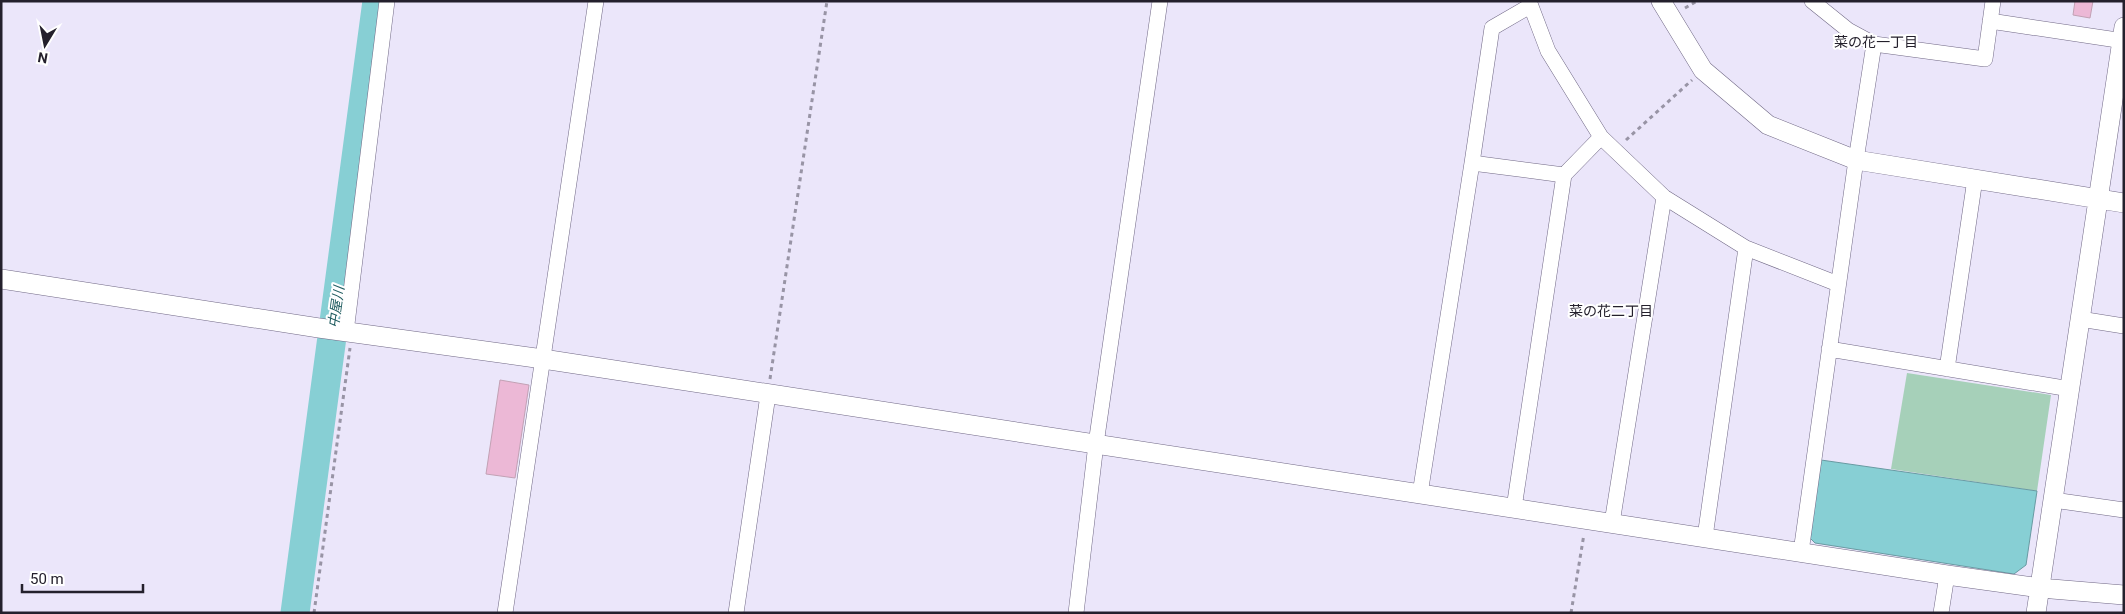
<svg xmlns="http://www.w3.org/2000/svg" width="2125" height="614" viewBox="0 0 2125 614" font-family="Roboto,'Noto Sans JP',sans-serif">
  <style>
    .green { fill: #a6d0b9 }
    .water { fill: #87cfd4; stroke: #699aa2 }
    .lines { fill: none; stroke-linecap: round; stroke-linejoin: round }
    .river { stroke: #87cfd4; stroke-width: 29 }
    .building { fill: #ecb8d6; stroke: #c2a1b4 }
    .minor-casing { stroke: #706885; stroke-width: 16 }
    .tertiary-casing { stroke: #706885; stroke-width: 20 }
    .path { stroke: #9894a5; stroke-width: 3; stroke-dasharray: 4 4; stroke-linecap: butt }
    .minor { stroke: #fff; stroke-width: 15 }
    .tertiary { stroke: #fff; stroke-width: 19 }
    .labels { text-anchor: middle; stroke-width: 4; stroke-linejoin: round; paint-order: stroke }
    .neighbourhood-label { font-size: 14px; fill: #24202c; stroke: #fff }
    .water-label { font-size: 14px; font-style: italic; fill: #215d61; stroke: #fff }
  </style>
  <rect width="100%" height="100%" fill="#ebe6fa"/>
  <!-- green -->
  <path class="green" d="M1907,373L2051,395L2037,491L1891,469Z"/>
  <!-- water -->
  <path class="water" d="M1821,460L2037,491L2026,565L2014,574L1815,543L1809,537Z"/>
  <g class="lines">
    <!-- river -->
    <path class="river" d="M295,613L377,1"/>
  </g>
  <!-- building -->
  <path class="building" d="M2075,1H2093L2090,18L2073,15Z
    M500,380L529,385L515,478L486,474Z"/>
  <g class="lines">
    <!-- minor casing -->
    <g class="minor-casing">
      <path id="minor" d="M1529,1L1548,51L1601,137L1664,197L1746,248L1838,284
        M1812,1L1848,30L1874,44
        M1990,21L2124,41
        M1472,163L1492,28L1530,6
        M2080,319L2124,326
        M346,332L387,1
        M1829,349L2070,389
        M1947,369L1975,179
        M1420,494L1472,163L1564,175
        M2053,500L2124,510
        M1514,508L1564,175L1601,137
        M1612,523L1664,197
        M1705,537L1746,248
        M1801,552L1856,160L1874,44L1985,59L1993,1
        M505,613L596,1
        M736,613L768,395
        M1076,613L1096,444L1160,1
        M1941,613L1947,575"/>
    </g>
    <!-- tertiary casing -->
    <g class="tertiary-casing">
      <path id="tertiary" d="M1661,1L1703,70L1768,125L1856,160L2124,203
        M1,279L319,328L543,359L1947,575L2040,588L2124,595
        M2036,613L2124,27"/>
    </g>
    <!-- path -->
    <path class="path" d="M1685,8L1697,1
      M1626,140L1692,80
      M770,379L827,1
      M314,613L350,348
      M1571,613L1584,534"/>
    <!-- minor -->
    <use href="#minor" class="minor"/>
    <!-- tertiary -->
    <use href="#tertiary" class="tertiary"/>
  </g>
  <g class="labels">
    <!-- neighbourhood labels -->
    <g class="neighbourhood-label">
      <text x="1876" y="47">菜の花一丁目</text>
      <text x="1611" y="316">菜の花二丁目</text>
    </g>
    <!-- water labels -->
    <g class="water-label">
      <text transform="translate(336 307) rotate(-82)" y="5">中屋川</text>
    </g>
  </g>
  <!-- border -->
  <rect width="2125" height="614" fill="none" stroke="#24202c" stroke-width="5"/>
  <!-- north arrow -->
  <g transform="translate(45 45) rotate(190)" stroke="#ffffff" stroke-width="4" paint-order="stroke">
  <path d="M0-4L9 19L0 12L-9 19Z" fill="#24202c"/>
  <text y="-8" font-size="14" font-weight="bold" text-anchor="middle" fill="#24202c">N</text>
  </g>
  <!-- scale -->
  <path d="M22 584v8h121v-8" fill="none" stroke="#24202c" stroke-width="2.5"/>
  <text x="30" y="584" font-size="15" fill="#24202c" stroke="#ffffff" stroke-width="4" paint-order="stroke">50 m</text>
</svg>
